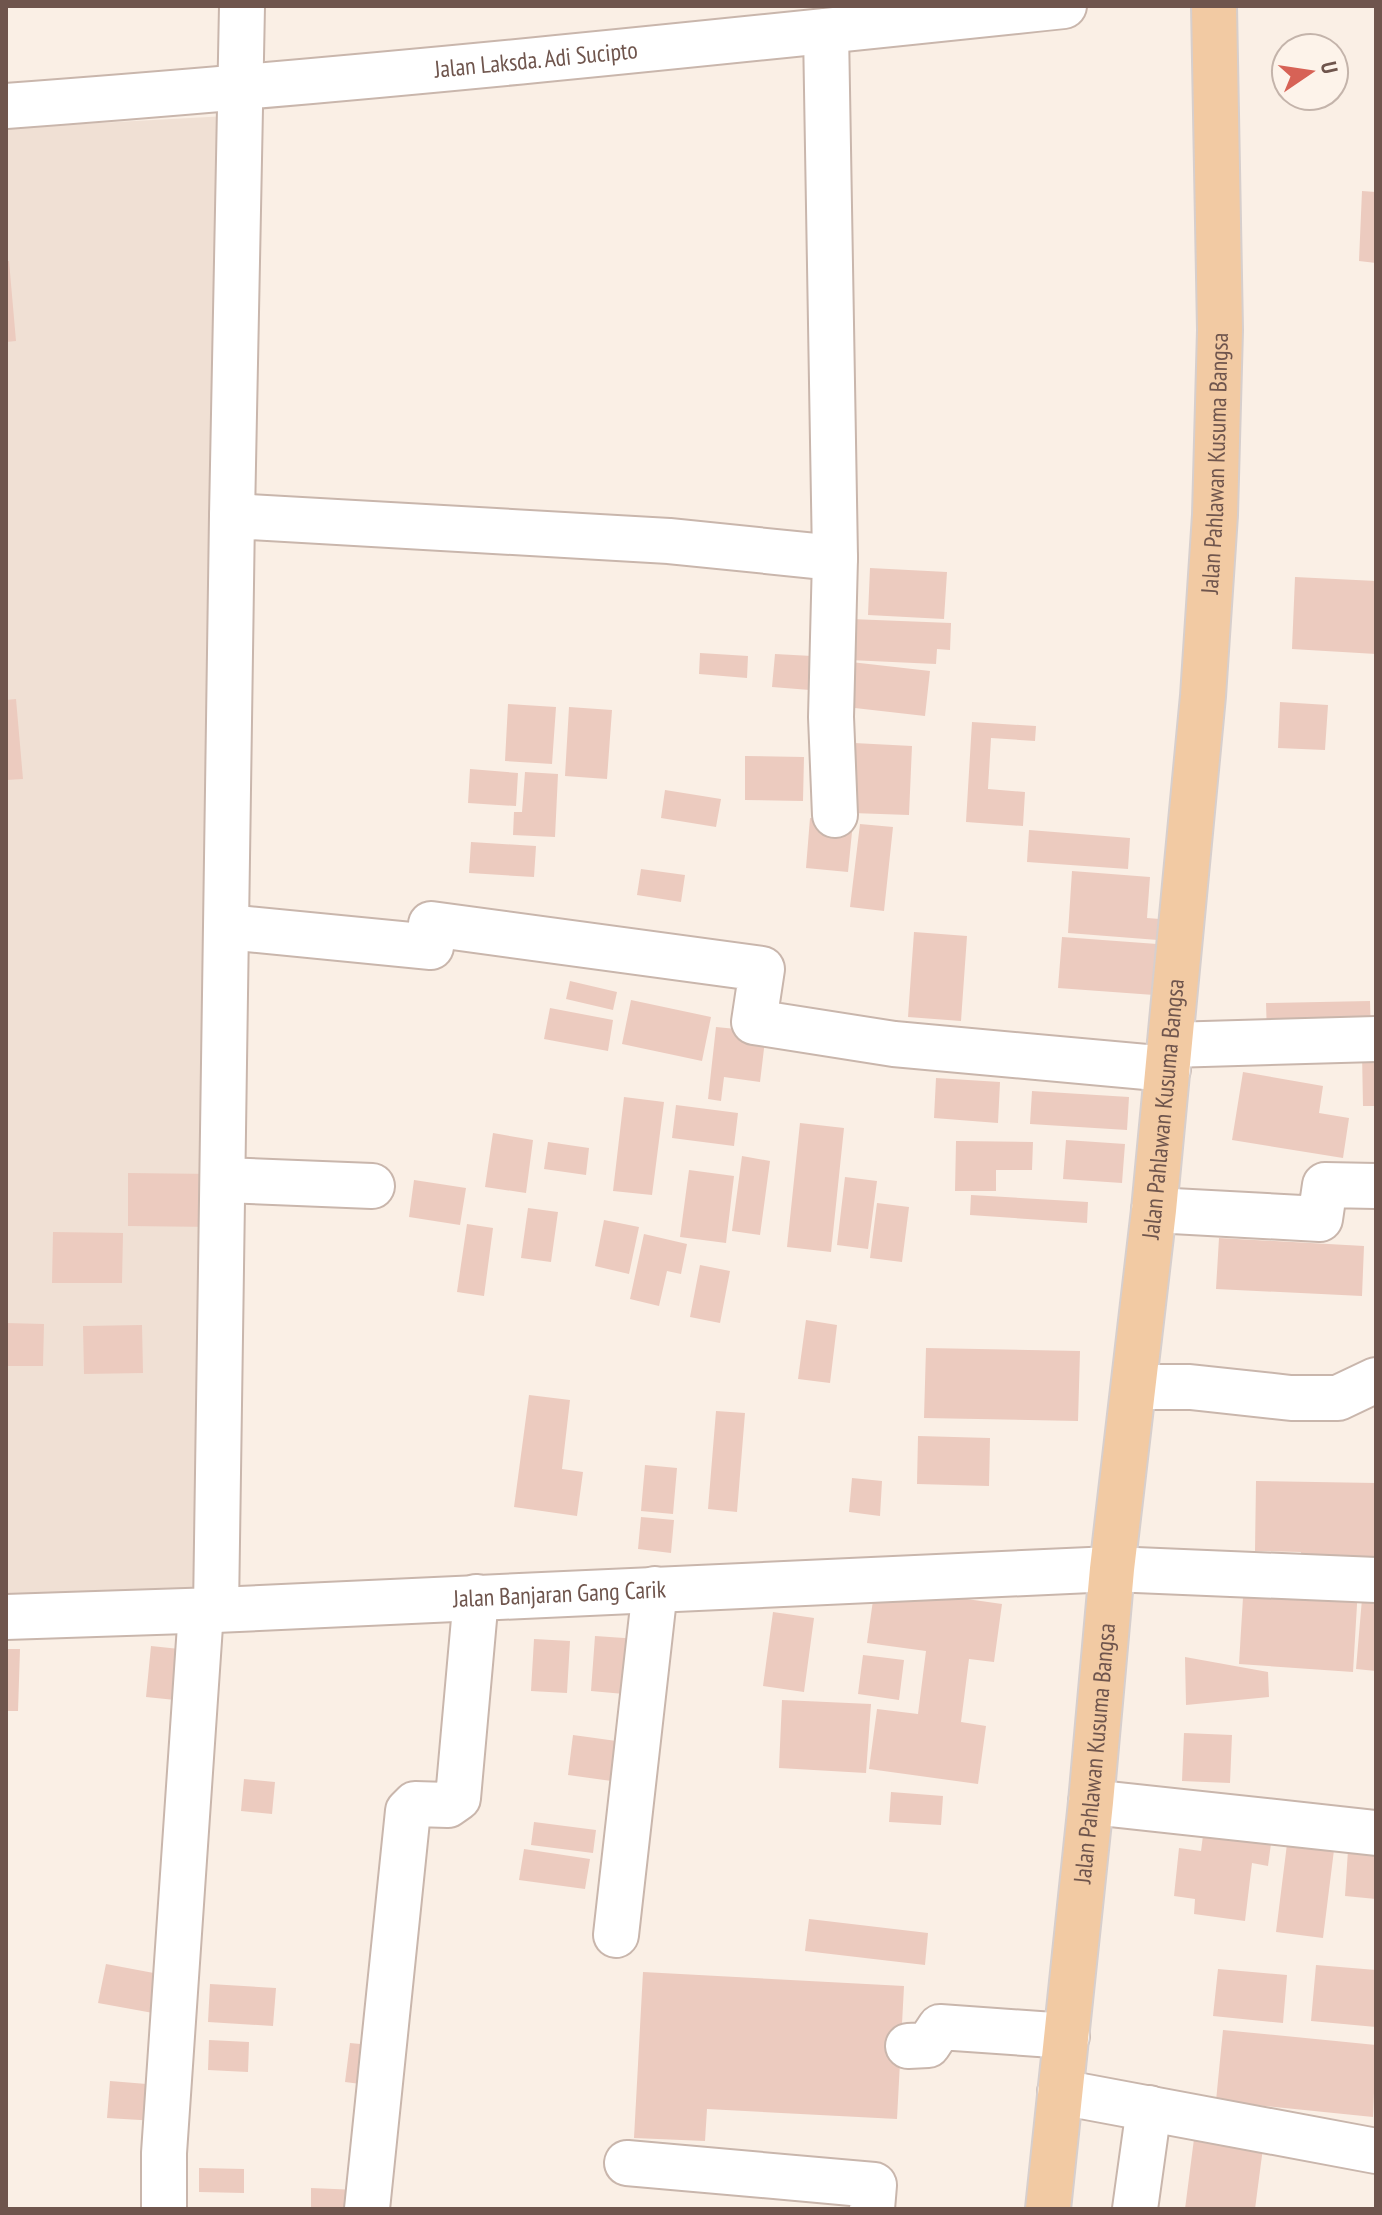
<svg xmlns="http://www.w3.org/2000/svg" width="1382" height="2215" viewBox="0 0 1382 2215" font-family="'PT Sans Narrow',sans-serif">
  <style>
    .residential { fill: #f0e0d4 }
    .building { fill: #eccbbf }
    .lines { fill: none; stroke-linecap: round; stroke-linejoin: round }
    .minor-casing { stroke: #c9b6ac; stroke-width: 48 }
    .major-casing { stroke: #d7cfcd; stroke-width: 48 }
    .minor { stroke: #fff; stroke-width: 44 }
    .major { stroke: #f2caa3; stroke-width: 44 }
    .labels { text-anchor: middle; stroke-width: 6; stroke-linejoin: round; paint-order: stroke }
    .street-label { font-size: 24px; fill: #6f554d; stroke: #fdf3ea }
  </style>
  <rect width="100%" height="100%" fill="#faefe5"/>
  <!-- residential -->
  <path class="residential" d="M227,116L200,1591L6,1596V128Z"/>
  <!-- building -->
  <path class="building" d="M1362,191L1376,192V263L1359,261Z
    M6,261H9L16,341L6,342Z
    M870,568L947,572L944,619L868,615Z
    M1295,577L1376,581V654L1292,649Z
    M851,619L951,623L950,650L937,649L936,664L849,660Z
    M700,653L748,656L747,678L699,674Z
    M775,654L812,656L810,690L772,687Z
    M851,662L930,671L925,716L846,707Z
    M16,699L23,779L6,780V700Z
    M1280,702L1328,705L1325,750L1278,748Z
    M508,704L556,707L552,764L505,761Z
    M569,707L612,710L607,779L565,776Z
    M972,722L1036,726L1035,741L991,738L988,789L1025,792L1023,826L966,822Z
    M854,743L912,746L909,815L852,813Z
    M745,756L804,757L803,801L745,800Z
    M470,769L518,773L516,806L468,803Z
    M525,772L558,774L555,837L513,835L514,812H522Z
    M665,790L721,799L716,827L661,818Z
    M810,818L853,822L848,872L806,868Z
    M860,824L893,827L884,911L850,907Z
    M1029,830L1130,838L1128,869L1027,862Z
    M471,842L536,846L534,877L469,873Z
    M641,869L685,875L681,902L637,895Z
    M1072,871L1150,877L1147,918L1160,919L1158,940L1068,933Z
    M914,932L967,936L961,1021L908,1017Z
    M1062,937L1157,944L1154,995L1058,988Z
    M570,981L617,992L613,1010L566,999Z
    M631,1000L711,1017L702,1061L622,1044Z
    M1370,1001L1371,1034L1267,1036L1266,1003Z
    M550,1008L613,1020L608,1051L544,1039Z
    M716,1027L766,1032L760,1082L724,1077L721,1101L708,1099Z
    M1362,1053H1376V1106H1363Z
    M1243,1072L1323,1086L1319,1113L1349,1118L1343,1158L1232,1140Z
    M936,1078L1000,1082L998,1123L934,1118Z
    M1032,1091L1129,1097L1127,1130L1030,1124Z
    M624,1097L664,1102L652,1195L613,1191Z
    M676,1105L738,1113L734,1146L672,1138Z
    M800,1123L844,1128L831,1252L787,1247Z
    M493,1133L533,1140L526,1193L485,1187Z
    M1066,1140L1125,1144L1122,1183L1063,1179Z
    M956,1141L1033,1142L1032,1170H996V1191H955Z
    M548,1142L589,1148L586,1175L544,1169Z
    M742,1156L770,1161L760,1235L732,1231Z
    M689,1170L734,1176L726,1243L680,1237Z
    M128,1173L215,1174V1227L128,1226Z
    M845,1177L877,1181L868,1249L837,1245Z
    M414,1180L466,1188L460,1225L409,1217Z
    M971,1195L1088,1202L1087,1223L970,1215Z
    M877,1203L909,1207L902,1262L870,1258Z
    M528,1208L558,1212L551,1262L521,1258Z
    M604,1220L639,1227L629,1274L595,1266Z
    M467,1224L493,1228L484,1296L457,1292Z
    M53,1232L123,1233L122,1283H52Z
    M644,1234L687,1244L681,1274L667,1271L659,1306L630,1299Z
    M1219,1238L1364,1246L1362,1296L1216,1289Z
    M700,1265L730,1271L720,1323L690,1317Z
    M806,1320L837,1325L830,1383L798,1379Z
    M6,1323L44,1324L43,1366H6Z
    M142,1325L143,1373L84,1374L83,1326Z
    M926,1348L1080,1351L1078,1421L924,1418Z
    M529,1395L570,1400L562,1469L583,1472L577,1516L514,1507Z
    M716,1411L745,1413L737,1512L708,1509Z
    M918,1436L990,1438L989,1486L917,1484Z
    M645,1465L677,1468L673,1514L641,1511Z
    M852,1478L882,1481L880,1516L849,1512Z
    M1256,1481L1376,1483V1578L1301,1576V1552L1255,1551Z
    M641,1517L674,1520L671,1553L638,1549Z
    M1244,1581L1358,1588L1353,1672L1239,1664Z
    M875,1586L1002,1604L994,1662L969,1659L961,1722L986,1726L978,1784L869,1769L877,1709L918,1714L926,1651L867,1643Z
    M1363,1587L1376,1588V1671L1356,1669Z
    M773,1612L814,1618L804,1692L763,1686Z
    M595,1636L639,1639L635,1695L591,1691Z
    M534,1639L570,1641L567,1693L531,1691Z
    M151,1646L189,1650L185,1701L146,1697Z
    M6,1649H20L18,1711H6Z
    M863,1655L904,1660L899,1700L858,1694Z
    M1185,1657L1268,1672L1269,1697L1186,1705Z
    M782,1700L871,1704L866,1773L779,1768Z
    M1184,1733L1232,1735L1230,1783L1182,1781Z
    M573,1735L631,1743L626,1783L568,1775Z
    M244,1779L275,1782L272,1814L241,1811Z
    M891,1792L943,1796L941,1825L889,1822Z
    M534,1822L596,1830L593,1853L531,1845Z
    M1204,1828L1272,1836L1268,1866L1252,1863L1245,1921L1194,1914L1195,1899L1174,1896L1179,1848L1201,1851Z
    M1287,1844L1334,1850L1323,1938L1276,1932Z
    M524,1849L590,1859L585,1889L519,1880Z
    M1348,1850L1376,1852V1899L1345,1896Z
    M809,1919L928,1933L925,1965L805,1951Z
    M106,1964L159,1974L153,2013L98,2003Z
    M1316,1965L1376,1970V2027L1311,2021Z
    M1218,1969L1287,1975L1283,2023L1213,2016Z
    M643,1972L904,1986L897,2119L707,2109L705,2141L634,2138Z
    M210,1984L276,1988L273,2026L208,2022Z
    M1223,2030L1376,2045L1373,2117L1216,2101Z
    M209,2040L249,2042L248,2072L208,2070Z
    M350,2043L381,2046L376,2086L345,2082Z
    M110,2081L159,2085L157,2121L107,2118Z
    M1195,2131L1264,2140L1255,2209H1185Z
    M199,2168L244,2169V2193L199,2192Z
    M311,2188L358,2190V2209H311Z"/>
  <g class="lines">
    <!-- minor casing -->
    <g class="minor-casing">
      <g id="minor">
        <path d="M826,31L835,558"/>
        <path id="s1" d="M6,106C359,80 712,43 1064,6"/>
        <path d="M232,516L669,541L835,558L831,717L835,815"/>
        <path d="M227,927L431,947V924L762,969L754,1022L894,1044L1168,1069"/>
        <path d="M1170,1045L1376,1039"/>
        <path d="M223,1180L372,1186"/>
        <path d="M1154,1210L1320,1219L1325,1185L1376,1186"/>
        <path d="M1134,1387H1190L1291,1398H1338L1376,1380"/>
        <path d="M216,1610L232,516L242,6"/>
        <path id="s2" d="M6,1617L216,1610L1112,1569L1376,1580"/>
        <path d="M1091,1802L1376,1833"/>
        <path d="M616,1935L655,1589"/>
        <path d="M908,2046L928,2045L940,2027L1067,2036"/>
        <path d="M1060,2092L1376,2151"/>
        <path d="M627,2163L874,2185L872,2209"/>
        <path d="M164,2209V2153L201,1611"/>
        <path d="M367,2209L408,1811L415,1804L448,1805L458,1798L476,1597"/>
        <path d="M1135,2209L1149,2108"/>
      </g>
    </g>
    <!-- major casing -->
    <g class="major-casing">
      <g id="major">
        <path id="s3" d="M1048,2209L1091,1802L1112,1569L1154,1210L1203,696L1215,515L1220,330L1214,6"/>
      </g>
    </g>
    <!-- minor -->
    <use href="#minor" class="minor"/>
    <!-- major -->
    <use href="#major" class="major"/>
  </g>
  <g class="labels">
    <!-- street labels -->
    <g class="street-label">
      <text dy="8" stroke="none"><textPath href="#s1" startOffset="532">Jalan Laksda. Adi Sucipto</textPath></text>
      <text dy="8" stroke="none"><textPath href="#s3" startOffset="1754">Jalan Pahlawan Kusuma Bangsa</textPath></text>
      <text dy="8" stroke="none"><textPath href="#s3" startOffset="1106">Jalan Pahlawan Kusuma Bangsa</textPath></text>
      <text dy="8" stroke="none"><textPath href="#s2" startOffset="554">Jalan Banjaran Gang Carik</textPath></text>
      <text dy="8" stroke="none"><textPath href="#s3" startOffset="458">Jalan Pahlawan Kusuma Bangsa</textPath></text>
    </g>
  </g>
  <!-- border -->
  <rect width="1382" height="2215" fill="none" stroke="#6f554d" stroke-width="16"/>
  <!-- north arrow -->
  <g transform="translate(1310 72) rotate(77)"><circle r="38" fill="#fdf3ea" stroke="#c4b4ab" stroke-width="2"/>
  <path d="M0-6L14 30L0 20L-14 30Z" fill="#d76256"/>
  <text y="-12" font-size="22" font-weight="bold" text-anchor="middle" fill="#6f554d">U</text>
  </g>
</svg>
